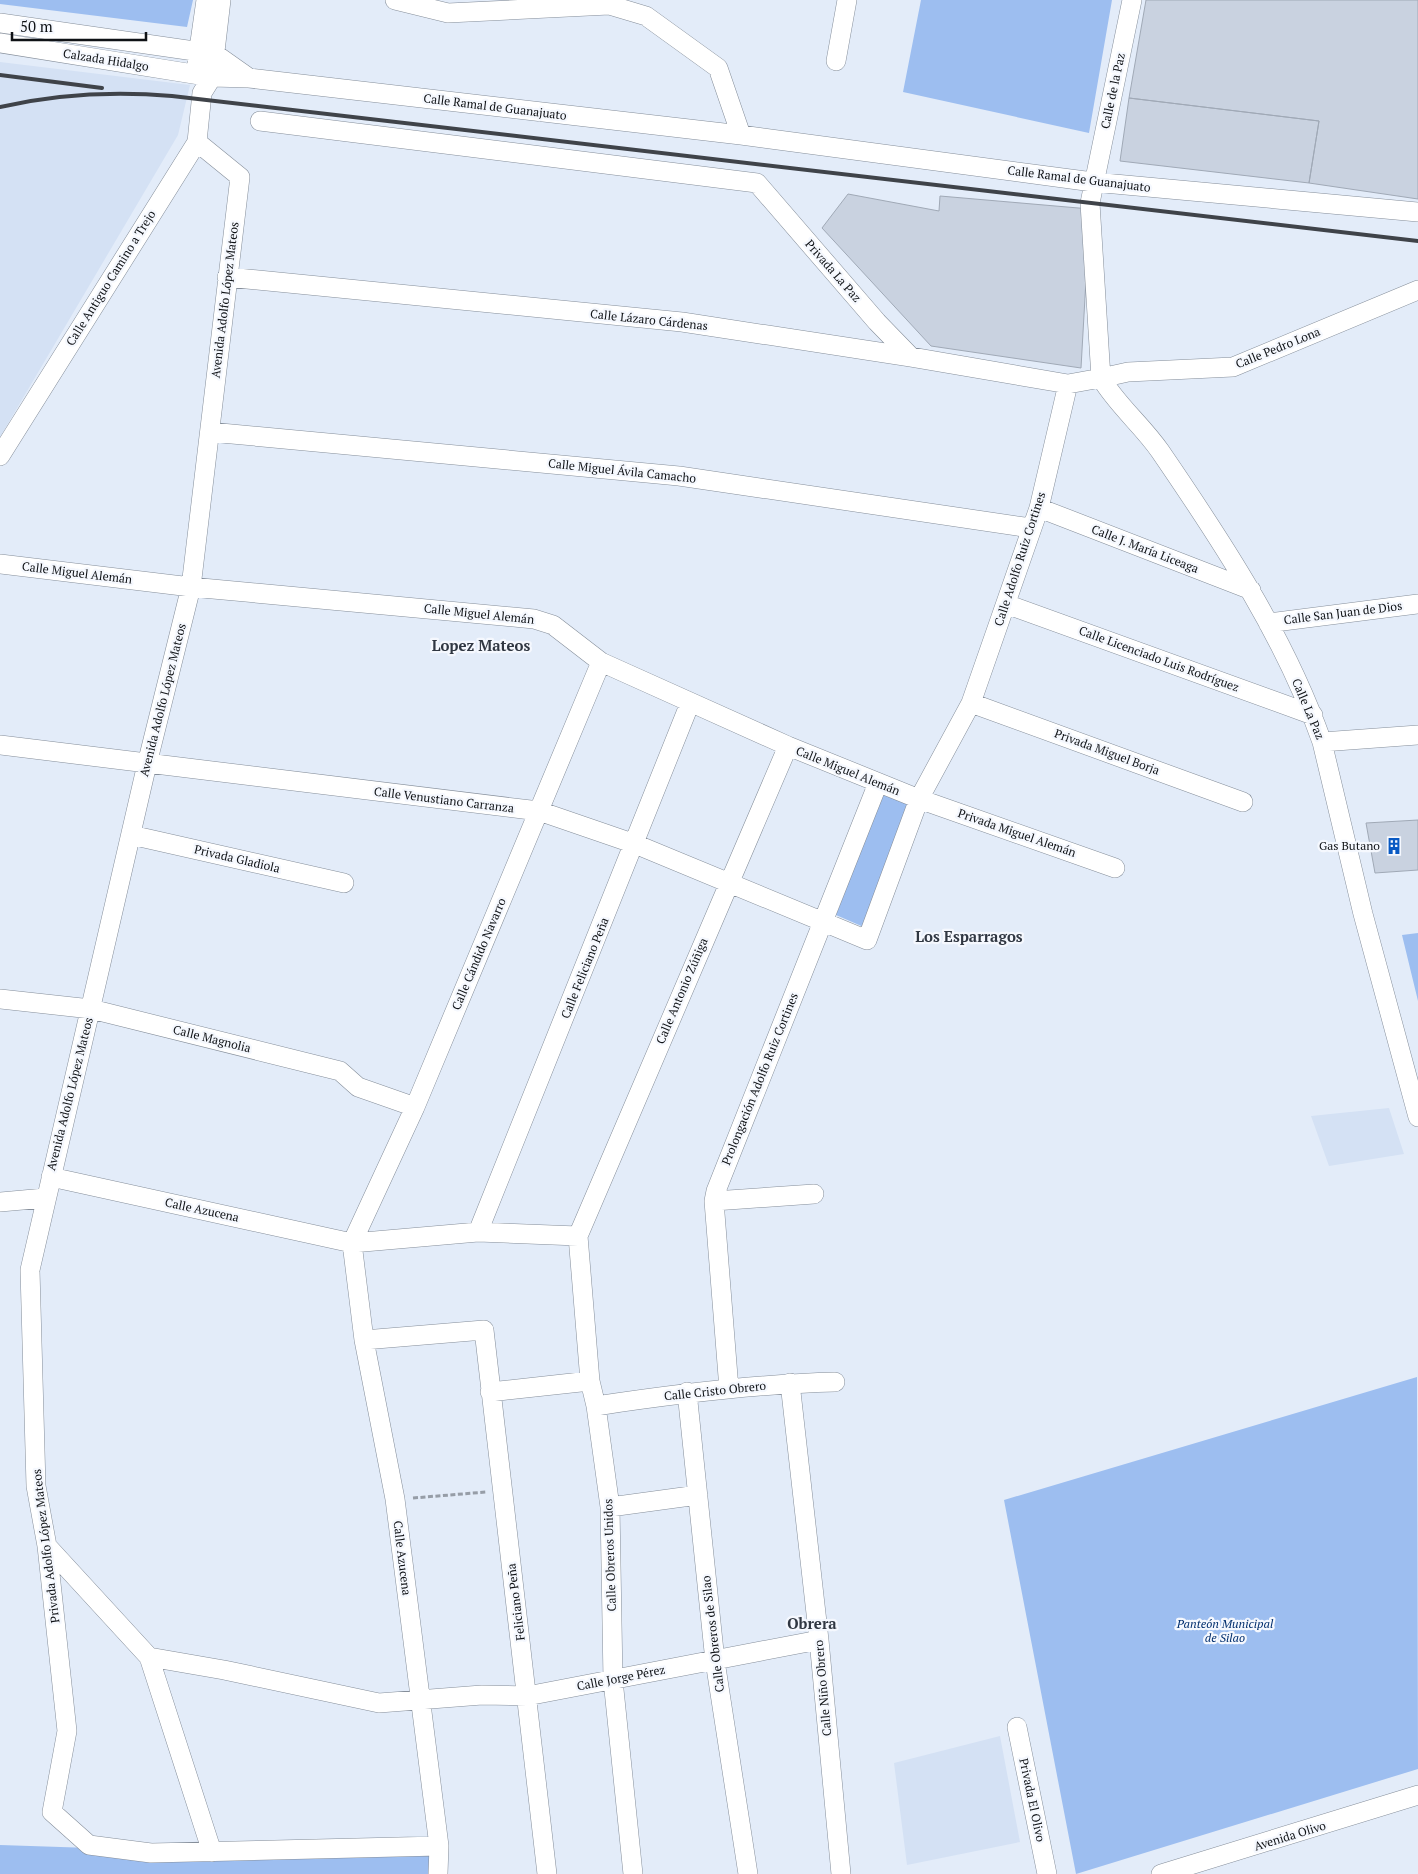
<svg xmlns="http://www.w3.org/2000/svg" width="1418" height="1874" viewBox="0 0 1418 1874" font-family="'PT Serif',serif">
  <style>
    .built { fill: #d4e1f4 }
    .green { fill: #9dbef0 }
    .building { fill: #c9d2e0; stroke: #a0a9b6 }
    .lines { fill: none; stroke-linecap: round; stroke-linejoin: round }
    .minor-casing { stroke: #858e9a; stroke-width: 20 }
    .path { stroke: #969da7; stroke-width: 3; stroke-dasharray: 5 2.5; stroke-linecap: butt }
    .minor { stroke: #fff; stroke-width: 19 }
    .rail { stroke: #3f4349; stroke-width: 4 }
    .labels { text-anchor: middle; stroke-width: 4.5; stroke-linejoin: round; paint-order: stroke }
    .street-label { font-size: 12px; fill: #0f1216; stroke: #f5f8fe }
    .poi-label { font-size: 12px; fill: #0f1216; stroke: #f5f8fe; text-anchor: end }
    .park-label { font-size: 12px; font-style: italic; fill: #012e6e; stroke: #f5f8fe }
    .quarter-label { font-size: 15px; font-weight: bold; fill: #303742; stroke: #f5f8fe }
  </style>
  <rect width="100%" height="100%" fill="#e3ecf9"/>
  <!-- built -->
  <path class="built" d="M0,62L190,85L178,135L0,437Z
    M1389,1108L1404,1154L1329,1166L1311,1116Z
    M1000,1736L1020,1842L907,1865L894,1763Z"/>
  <!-- green -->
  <path class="green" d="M0,0H193L187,27L0,4Z
    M921,0H1112L1089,133L903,92Z
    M882,793L910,804L866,928L836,915Z
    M1418,933V1001L1402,935Z
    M1417,1377L1418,1769L1076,1874L1004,1500Z
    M0,1845L212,1852L439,1846L432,1874H0Z"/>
  <!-- building -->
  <path class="building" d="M1146,0H1418V199L1309,183L1319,121L1129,98Z
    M1129,98L1319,121L1309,183L1120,161Z
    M848,194L939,211L940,196L1090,209L1081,368L931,346L822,228Z
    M1418,820V870L1375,873L1366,823Z"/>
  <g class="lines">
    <!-- minor casing -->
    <g class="minor-casing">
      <path id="minor" d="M395,0L448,13L609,5L646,16L718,68L741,135
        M0,23L215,54L249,78
        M0,43L212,77L249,78L741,135L1093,182L1418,212
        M836,61L847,0
        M197,63L206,0
        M260,121L757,183L877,322L911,357
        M197,142L240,177L191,587L147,764L30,1270L36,1486L47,1546L67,1731L52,1812L89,1845L151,1853L439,1846
        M227,277L682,322L911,357L1068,384L1101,378L1090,203L1132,0
        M1418,290L1233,367L1128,372L1101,378C1117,405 1142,425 1160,451C1223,543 1285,637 1322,742L1363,914L1418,1117
        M210,432L679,476L1031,528
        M0,456L197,142L202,93L212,77L221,0
        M1039,508L1251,590
        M0,564L191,587L534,619L553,625L601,662L788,746L919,799L1115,868
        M1006,604L1313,715
        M1268,623L1418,604
        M971,703L1243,802
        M1322,742L1418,735
        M0,745L539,811L635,844L867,940L919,799L971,703L1039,508L1068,384
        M131,835L344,883
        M0,999L91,1009L340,1071L358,1087L415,1107
        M51,1177L352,1243L478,1232L578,1236
        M714,1201L814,1194
        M0,1202L45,1198
        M478,1232L690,703
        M364,1340L484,1330L547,1874
        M790,1383L819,1640L841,1874
        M729,1389L714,1201L716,1191L878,783
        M490,1392L590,1381
        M687,1392L715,1661L748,1874
        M596,1406C675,1394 754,1384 835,1382
        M610,1507L698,1495
        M47,1546L149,1657L224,1670L379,1703L482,1695L527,1696L819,1640
        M149,1657L212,1852
        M1017,1727L1047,1874
        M438,1874L439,1846L395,1499L364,1340L352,1243L415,1107L601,662
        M633,1874L613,1680L610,1507L596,1406L590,1381L578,1236L788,746
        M1161,1874L1418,1795"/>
    </g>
    <!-- path -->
    <path class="path" d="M413,1498L486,1492"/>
    <!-- minor -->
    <use href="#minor" class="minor"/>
    <!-- rail -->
    <path class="rail" d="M0,75L102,88
      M0,107C57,94 113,91 172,96L1418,241"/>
  </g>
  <!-- icons -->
  <defs>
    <g id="building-bare" transform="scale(1.35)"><path d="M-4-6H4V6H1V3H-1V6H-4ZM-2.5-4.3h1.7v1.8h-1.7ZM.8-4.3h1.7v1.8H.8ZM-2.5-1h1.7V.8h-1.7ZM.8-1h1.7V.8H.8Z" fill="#0859c3" stroke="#f5f8fe" stroke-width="2.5" paint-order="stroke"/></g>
  </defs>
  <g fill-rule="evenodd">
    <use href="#building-bare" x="1394" y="846"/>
  </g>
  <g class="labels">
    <!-- street labels -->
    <g class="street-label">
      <text transform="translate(106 60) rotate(9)" y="4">Calzada Hidalgo</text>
      <text transform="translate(1113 91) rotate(-78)" y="4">Calle de la Paz</text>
      <text transform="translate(495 107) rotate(7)" y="4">Calle Ramal de Guanajuato</text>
      <text transform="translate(1079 179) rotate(7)" y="4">Calle Ramal de Guanajuato</text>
      <text transform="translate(833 271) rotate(49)" y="4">Privada La Paz</text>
      <text transform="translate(111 278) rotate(-58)" y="4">Calle Antiguo Camino a Trejo</text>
      <text transform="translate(225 300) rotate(-83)" y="4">Avenida Adolfo López Mateos</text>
      <text transform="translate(649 320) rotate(6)" y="4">Calle Lázaro Cárdenas</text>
      <text transform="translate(1278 348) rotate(-22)" y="4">Calle Pedro Lona</text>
      <text transform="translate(622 471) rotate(6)" y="4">Calle Miguel Ávila Camacho</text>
      <text transform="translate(1145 549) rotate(21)" y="4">Calle J. María Liceaga</text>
      <text transform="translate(1020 559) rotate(-72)" y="4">Calle Adolfo Ruiz Cortines</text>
      <text transform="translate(77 573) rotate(7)" y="4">Calle Miguel Alemán</text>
      <text transform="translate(1343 613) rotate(-7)" y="4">Calle San Juan de Dios</text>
      <text transform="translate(479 614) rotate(6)" y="4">Calle Miguel Alemán</text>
      <text transform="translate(1159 659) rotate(20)" y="4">Calle Licenciado Luis Rodríguez</text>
      <text transform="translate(163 700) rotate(-76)" y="4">Avenida Adolfo López Mateos</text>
      <text transform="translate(1308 709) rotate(67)" y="4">Calle La Paz</text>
      <text transform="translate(1107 752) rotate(20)" y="4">Privada Miguel Borja</text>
      <text transform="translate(848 771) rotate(22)" y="4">Calle Miguel Alemán</text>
      <text transform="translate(444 800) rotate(7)" y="4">Calle Venustiano Carranza</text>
      <text transform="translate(1017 833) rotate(19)" y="4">Privada Miguel Alemán</text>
      <text transform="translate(237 859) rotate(13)" y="4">Privada Gladiola</text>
      <text transform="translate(479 954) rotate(-67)" y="4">Calle Cándido Navarro</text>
      <text transform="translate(585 968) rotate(-68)" y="4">Calle Feliciano Peña</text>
      <text transform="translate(682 991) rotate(-67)" y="4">Calle Antonio Zúñiga</text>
      <text transform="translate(212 1039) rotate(14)" y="4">Calle Magnolia</text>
      <text transform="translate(760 1079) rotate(-68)" y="4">Prolongación Adolfo Ruiz Cortines</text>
      <text transform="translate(70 1094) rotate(-76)" y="4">Avenida Adolfo López Mateos</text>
      <text transform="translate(202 1210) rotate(12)" y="4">Calle Azucena</text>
      <text transform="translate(715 1391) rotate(-6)" y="4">Calle Cristo Obrero</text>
      <text transform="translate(46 1546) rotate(-97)" y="4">Privada Adolfo López Mateos</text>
      <text transform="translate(610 1555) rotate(-92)" y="4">Calle Obreros Unidos</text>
      <text transform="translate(402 1558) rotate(83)" y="4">Calle Azucena</text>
      <text transform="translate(516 1602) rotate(-97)" y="4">Feliciano Peña</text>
      <text transform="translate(713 1634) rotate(-97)" y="4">Calle Obreros de Silao</text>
      <text transform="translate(621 1678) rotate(-11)" y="4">Calle Jorge Pérez</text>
      <text transform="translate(823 1688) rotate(-95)" y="4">Calle Niño Obrero</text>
      <text transform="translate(1032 1800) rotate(78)" y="4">Privada El Olivo</text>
      <text transform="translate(1290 1836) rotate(-17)" y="4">Avenida Olivo</text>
    </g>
    <!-- poi labels -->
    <g class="poi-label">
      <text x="1380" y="850">Gas Butano</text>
    </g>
    <!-- park labels -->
    <g class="park-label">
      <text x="1225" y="1628">Panteón Municipal<tspan x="1225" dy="14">de Silao</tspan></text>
    </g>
    <!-- quarter labels -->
    <g class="quarter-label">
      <text x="481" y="651">Lopez Mateos</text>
      <text x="969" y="942">Los Esparragos</text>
      <text x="812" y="1629">Obrera</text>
    </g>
  </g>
  <!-- scale -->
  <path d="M12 32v8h134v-8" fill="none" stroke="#0f1216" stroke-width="2.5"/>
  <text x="20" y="32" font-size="15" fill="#0f1216" stroke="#f5f8fe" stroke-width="4" paint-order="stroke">50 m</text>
</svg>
